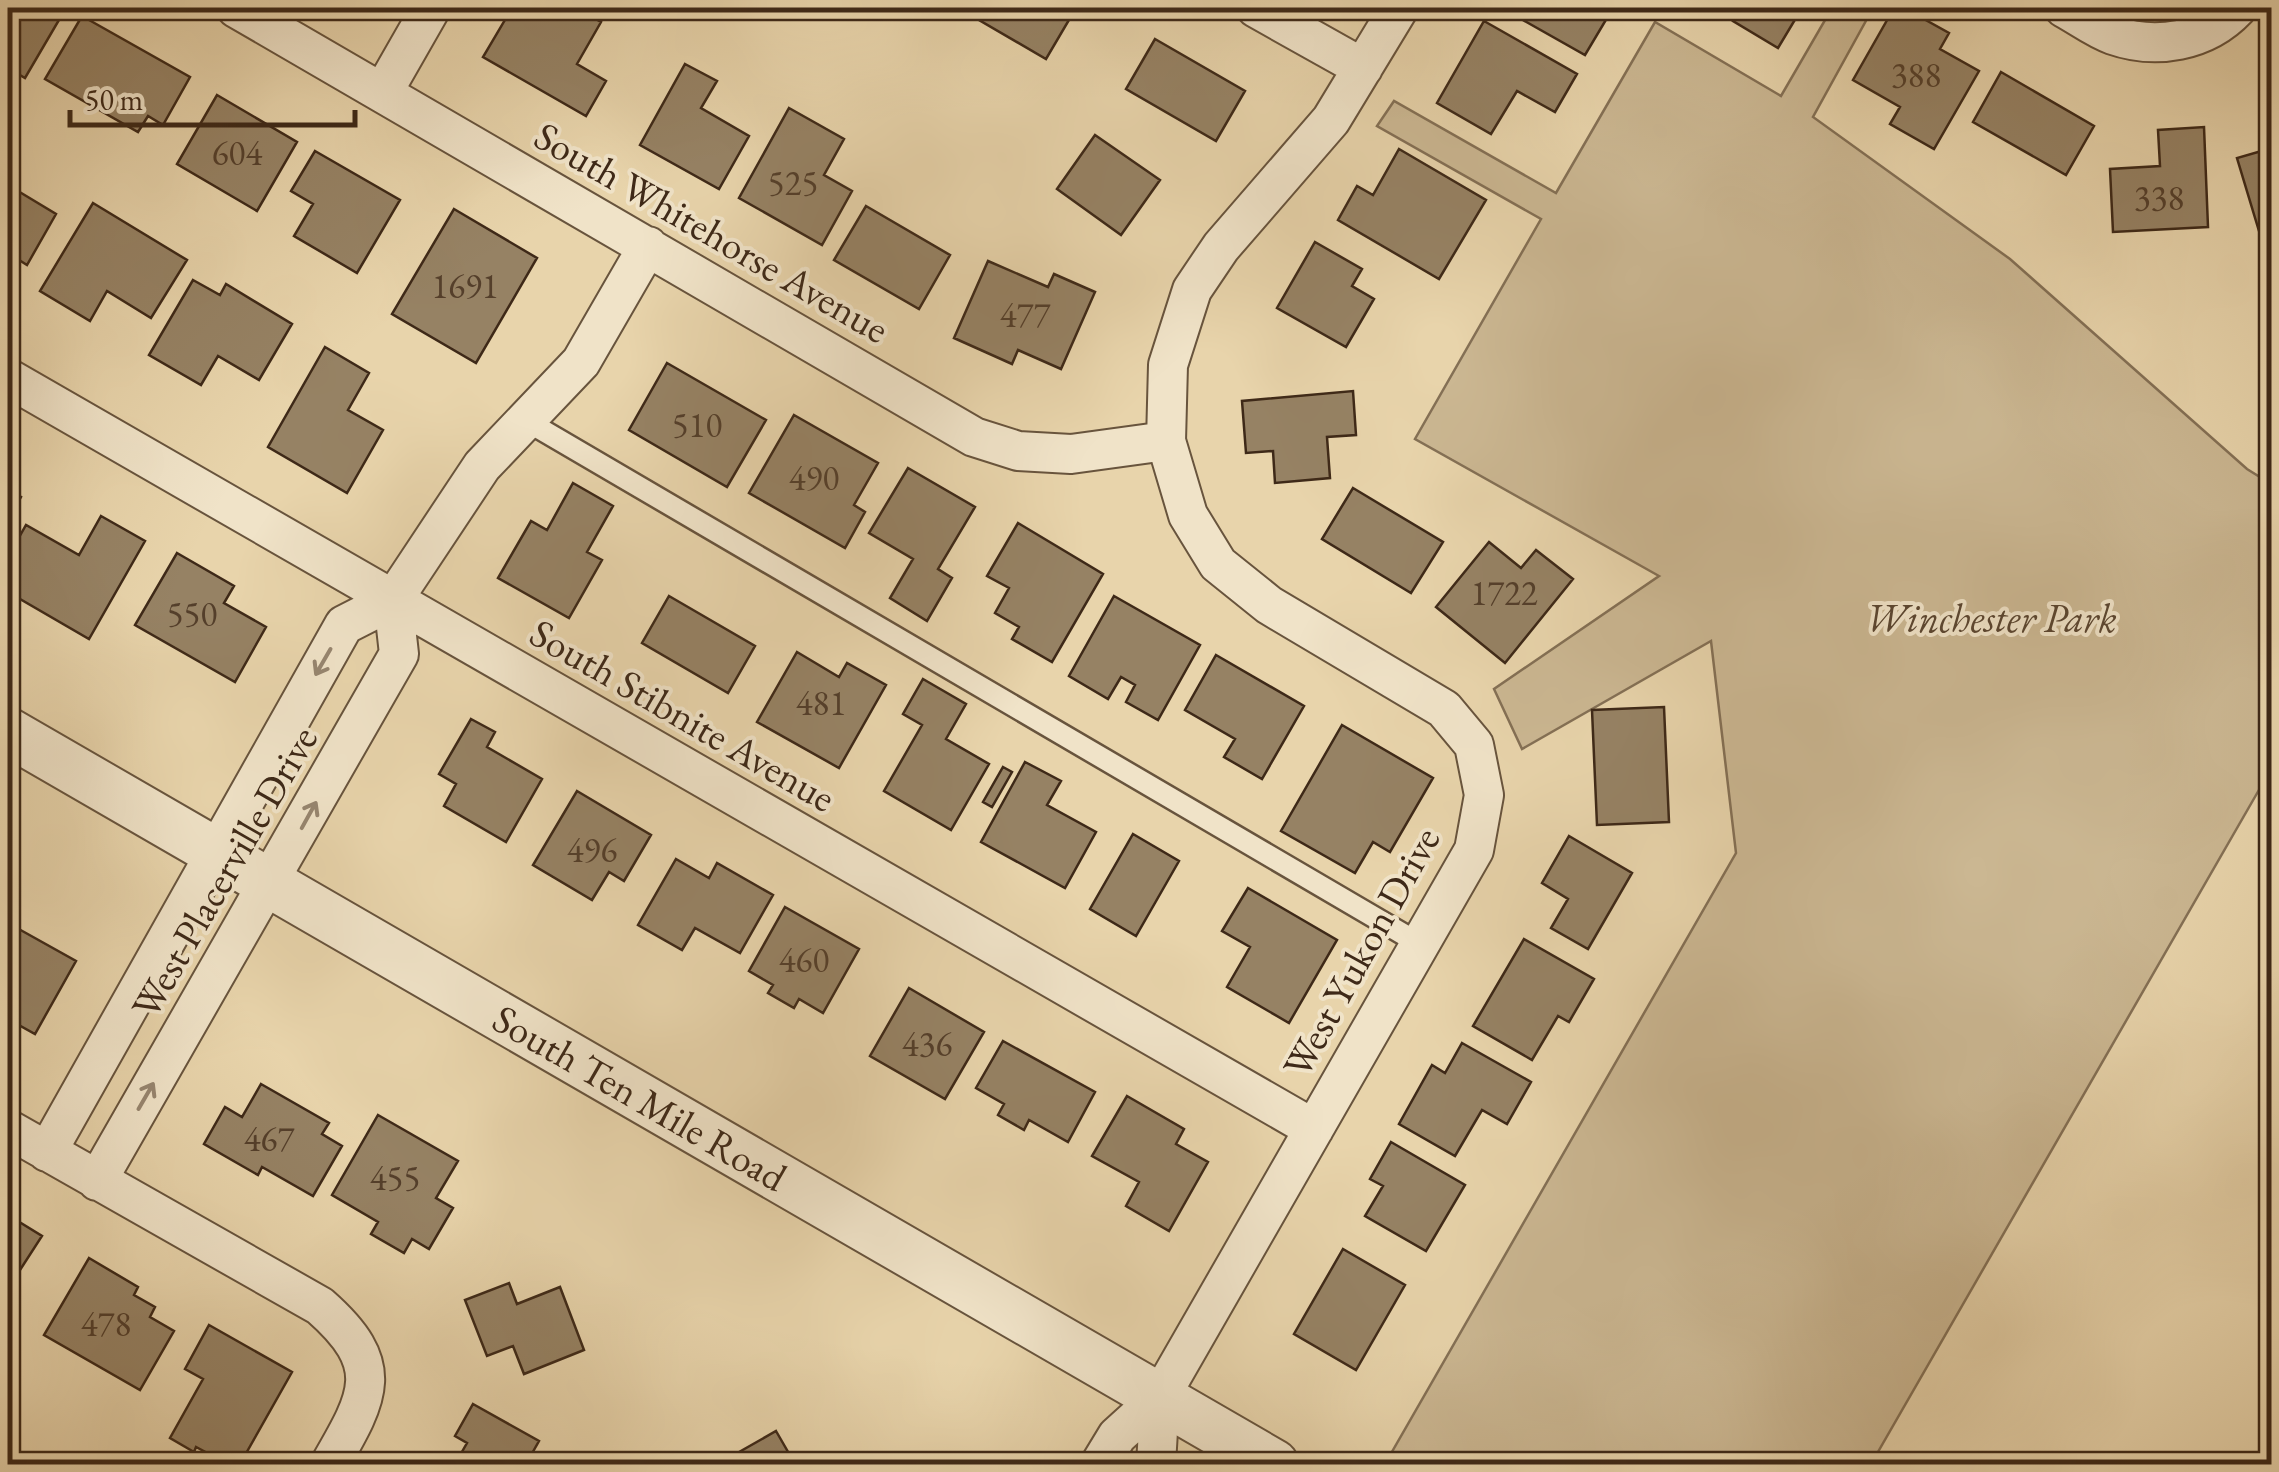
<svg xmlns="http://www.w3.org/2000/svg" width="2279" height="1472" viewBox="0 0 2279 1472" font-family="'EB Garamond',serif">
  <style>
    .green { fill: #cbb792; stroke: #847055; stroke-width: 2.5 }
    .building { fill: #968264; stroke: #3e2918; stroke-width: 2.5 }
    .lines { fill: none; stroke-linecap: round; stroke-linejoin: round }
    .service-casing { stroke: #68543d; stroke-width: 25 }
    .minor-casing { stroke: #68543d; stroke-width: 42 }
    .tertiary-casing { stroke: #68543d; stroke-width: 52 }
    .service { stroke: #f0e3c8; stroke-width: 20 }
    .minor { stroke: #f0e3c8; stroke-width: 38 }
    .tertiary { stroke: #f0e3c8; stroke-width: 48 }
    .oneway { stroke: #978670 }
    .labels { text-anchor: middle; stroke-width: 8; stroke-linejoin: round; paint-order: stroke }
    .number-label { font-size: 35px; fill: #543f2b }
    .street-label { font-size: 40px; fill: #3e2918; stroke: #f0e3c8 }
    .park-label { font-size: 40px; font-style: italic; fill: #5a4530; stroke: #f0e3c8 }
  </style>
  <rect width="100%" height="100%" fill="#e8d4ab"/>
  <filter id="stains"><feTurbulence type="fractalNoise" baseFrequency=".002" numOctaves="4"/><feColorMatrix values="0 0 0 0 .2 0 0 0 0 .09 0 0 0 0 .02 0 0 0 .5 -.17"/></filter>
  <radialGradient id="worn" r=".72"><stop offset=".6" stop-color="#630" stop-opacity="0"/><stop offset="1" stop-color="#630" stop-opacity=".3"/></radialGradient>
  <!-- green -->
  <path class="green" d="M1832,8H1873L1813,117L2010,259L2247,469L2271,484V769L1871,1464H1385L1736,853L1711,641L1522,749L1494,689L1659,576L1415,439L1541,219L1377,126L1394,101L1556,193L1655,22L1781,96Z"/>
  <!-- building -->
  <path class="building" d="M8,8H66L25,78L8,68Z
    M512,8H576L601,22L577,64L606,81L586,116L483,57Z
    M970,8H1076L1046,59L967,13Z
    M1530,8H1613L1585,55L1523,20Z
    M1735,8H1802L1778,48L1733,21L1740,10Z
    M1894,8H1904L1949,33L1940,49L1979,71L1934,149L1890,124L1900,107L1853,80Z
    M82,16L190,77L163,125L148,116L138,132L45,79Z
    M1484,21L1577,74L1555,112L1517,91L1491,134L1437,103Z
    M1155,39L1245,91L1216,141L1126,89Z
    M685,64L717,81L701,108L749,136L719,189L640,145Z
    M2001,72L2094,126L2066,175L1973,122Z
    M217,95L297,142L257,211L177,164Z
    M789,108L844,139L824,175L852,191L822,245L739,198Z
    M2204,127L2208,227L2113,232L2110,169L2160,166L2158,130Z
    M1095,135L1160,180L1121,235L1057,189Z
    M2272,148V227L2259,231L2237,158Z
    M1399,149L1486,200L1439,279L1338,220L1357,186L1373,195Z
    M315,151L400,200L357,273L294,236L313,204L291,191Z
    M8,185L56,214L27,265L8,253Z
    M93,203L187,260L151,318L107,291L90,321L40,291Z
    M866,206L950,255L919,309L834,260Z
    M454,209L537,258L476,363L392,314Z
    M1315,242L1362,269L1352,286L1374,299L1346,347L1277,308Z
    M988,261L1048,287L1054,274L1095,292L1061,369L1018,350L1012,364L954,338Z
    M193,280L220,295L226,284L292,324L259,380L218,356L201,385L149,355Z
    M325,347L369,373L348,410L383,430L347,493L268,447Z
    M667,363L766,420L727,487L629,430Z
    M1353,391L1356,435L1327,437L1330,478L1275,483L1273,451L1246,453L1242,401Z
    M794,415L878,463L854,505L865,512L845,548L749,493Z
    M908,468L975,507L938,569L952,578L927,621L890,598L913,559L869,533Z
    M573,483L613,506L587,552L602,560L569,618L498,578L531,521L547,530Z
    M1353,488L1443,542L1411,593L1322,539Z
    M8,489L21,497L8,520Z
    M101,516L145,541L89,639L8,592V557L26,525L79,555Z
    M1018,523L1103,574L1052,662L1012,639L1019,627L995,613L1009,588L987,576Z
    M1489,542L1521,568L1536,550L1573,579L1505,663L1436,607Z
    M177,553L234,586L224,603L266,627L235,682L135,625Z
    M669,596L755,646L728,693L642,643Z
    M1114,596L1200,645L1158,720L1126,702L1135,685L1121,677L1108,699L1069,676Z
    M797,652L839,677L847,663L886,685L839,768L757,722Z
    M1216,655L1304,706L1262,779L1224,757L1235,739L1185,710Z
    M923,679L966,704L946,739L989,764L951,830L884,791L922,725L903,714Z
    M1664,707L1669,822L1597,825L1592,710Z
    M471,719L495,732L487,747L542,779L506,842L444,806L456,784L439,774Z
    M1342,725L1433,778L1390,852L1373,842L1355,873L1281,831Z
    M1025,762L1061,781L1047,805L1096,832L1065,888L981,842Z
    M1003,767L1012,772L992,807L983,802Z
    M577,791L651,835L624,881L609,872L592,900L533,865Z
    M1133,834L1179,861L1136,936L1090,909Z
    M1569,836L1632,873L1588,949L1551,928L1568,899L1542,883Z
    M676,859L709,878L717,863L773,895L740,953L695,928L682,950L638,925Z
    M1248,888L1337,940L1289,1023L1227,987L1250,947L1222,931Z
    M785,907L859,949L823,1013L799,999L794,1008L768,993L773,985L749,971Z
    M8,923L76,961L35,1034L8,1019Z
    M1524,939L1594,979L1569,1022L1558,1016L1532,1060L1473,1026Z
    M909,988L984,1032L945,1099L870,1056Z
    M1003,1041L1095,1092L1068,1142L1029,1120L1024,1130L998,1115L1004,1104L976,1088Z
    M1462,1043L1531,1082L1507,1124L1482,1110L1455,1156L1399,1124L1432,1065L1445,1073Z
    M261,1084L329,1123L322,1134L342,1146L313,1196L262,1167L258,1175L204,1144L225,1107L242,1117Z
    M1127,1096L1184,1129L1176,1144L1208,1162L1169,1231L1126,1206L1139,1182L1092,1156Z
    M378,1115L458,1161L436,1198L453,1208L429,1249L412,1239L404,1253L371,1234L378,1222L332,1195Z
    M1391,1142L1465,1185L1426,1251L1365,1216L1383,1186L1370,1179Z
    M8,1215L42,1236L20,1270L8,1262Z
    M1343,1249L1405,1285L1356,1370L1294,1334Z
    M89,1258L138,1287L134,1295L155,1307L150,1317L174,1331L140,1390L44,1335Z
    M509,1283L517,1304L560,1287L584,1350L524,1374L513,1346L487,1356L465,1300Z
    M209,1325L292,1372L240,1464H228L196,1447L194,1452L170,1438L203,1379L185,1369Z
    M473,1404L539,1441L526,1464H455L467,1443L455,1436Z
    M776,1431L795,1464H718Z"/>
  <g class="lines">
    <!-- service casing -->
    <g class="service-casing">
      <path id="service" d="M525,420L1420,944"/>
    </g>
    <!-- minor casing -->
    <g class="minor-casing">
      <path id="minor" d="M236,8L974,437L1018,451L1071,454L1166,441
        M1256,8L1363,68
        M2064,8C2079,16 2096,29 2113,35C2156,50 2205,42 2237,8
        M383,92L431,8
        M8,378L1314,1129
        M8,1129L320,1306C387,1365 370,1395 330,1464
        M47,1152L344,625L393,600L482,466L581,362L648,246
        M97,1181L399,654L393,600
        M1160,1397L1474,850L1484,795L1474,745L1444,709L1269,605L1218,564L1188,515L1166,441L1168,365L1192,290L1221,247L1331,120L1399,8
        M1100,1464L1117,1436L1160,1397L1156,1464"/>
    </g>
    <!-- tertiary casing -->
    <g class="tertiary-casing">
      <g id="tertiary">
        <path id="s1" d="M8,732L1274,1464"/>
      </g>
    </g>
    <!-- service -->
    <use href="#service" class="service"/>
    <!-- minor -->
    <use href="#minor" class="minor"/>
    <!-- tertiary -->
    <use href="#tertiary" class="tertiary"/>
  </g>
  <!-- one-way arrows -->
  <defs><path id="oneway-shaft" d="M-6 0H5M1.5-3L5.5 0L1.5 3" fill="none" stroke-width="1.6" stroke-linecap="round" stroke-linejoin="round" transform="scale(2.5)"/></defs>
  <g class="oneway">
    <use href="#oneway-shaft" transform="translate(323 662) rotate(120)"/>
    <use href="#oneway-shaft" transform="translate(309 815) rotate(-61)"/>
    <use href="#oneway-shaft" transform="translate(146 1096) rotate(-60)"/>
  </g>
  <g class="labels">
    <!-- number labels -->
    <g class="number-label">
      <text x="1916" y="87">388</text>
      <text x="237" y="165">604</text>
      <text x="793" y="195">525</text>
      <text x="2159" y="210">338</text>
      <text x="465" y="298">1691</text>
      <text x="1025" y="327">477</text>
      <text x="697" y="437">510</text>
      <text x="814" y="490">490</text>
      <text x="1504" y="605">1722</text>
      <text x="192" y="626">550</text>
      <text x="821" y="715">481</text>
      <text x="592" y="862">496</text>
      <text x="804" y="972">460</text>
      <text x="927" y="1056">436</text>
      <text x="269" y="1151">467</text>
      <text x="395" y="1190">455</text>
      <text x="106" y="1336">478</text>
    </g>
    <!-- street labels -->
    <g class="street-label">
      <text transform="translate(712 232) rotate(30)" y="14">South Whitehorse Avenue</text>
      <text transform="translate(683 715) rotate(30)" y="14">South Stibnite Avenue</text>
      <text transform="translate(224 872) rotate(-60)" y="14">West Placerville Drive</text>
      <text transform="translate(1361 952) rotate(-61)" y="14">West Yukon Drive</text>
      <text dy="14" stroke="none"><textPath href="#s1" startOffset="730">South Ten Mile Road</textPath></text>
    </g>
    <!-- park labels -->
    <g class="park-label">
      <text x="1991" y="632">Winchester Park</text>
    </g>
  </g>
  <!-- margin -->
  <rect width="2279" height="1472" fill="none" stroke="#e8d4ab" stroke-width="40"/>
  <rect x="10" y="10" width="2259" height="1452" fill="none" stroke="#3e2918" stroke-width="5"/>
  <rect x="20" y="20" width="2239" height="1432" fill="none" stroke="#3e2918" stroke-width="2.5"/>
  <!-- scale -->
  <path d="M70 110v15h285v-15" fill="none" stroke="#3e2918" stroke-width="5"/>
  <text x="85" y="110" font-size="30" fill="#3e2918" stroke="#f0e3c8" stroke-width="8" paint-order="stroke">50 m</text>
  <rect width="100%" height="100%" filter="url(#stains)"/>
  <rect width="100%" height="100%" fill="url(#worn)"/>
</svg>
